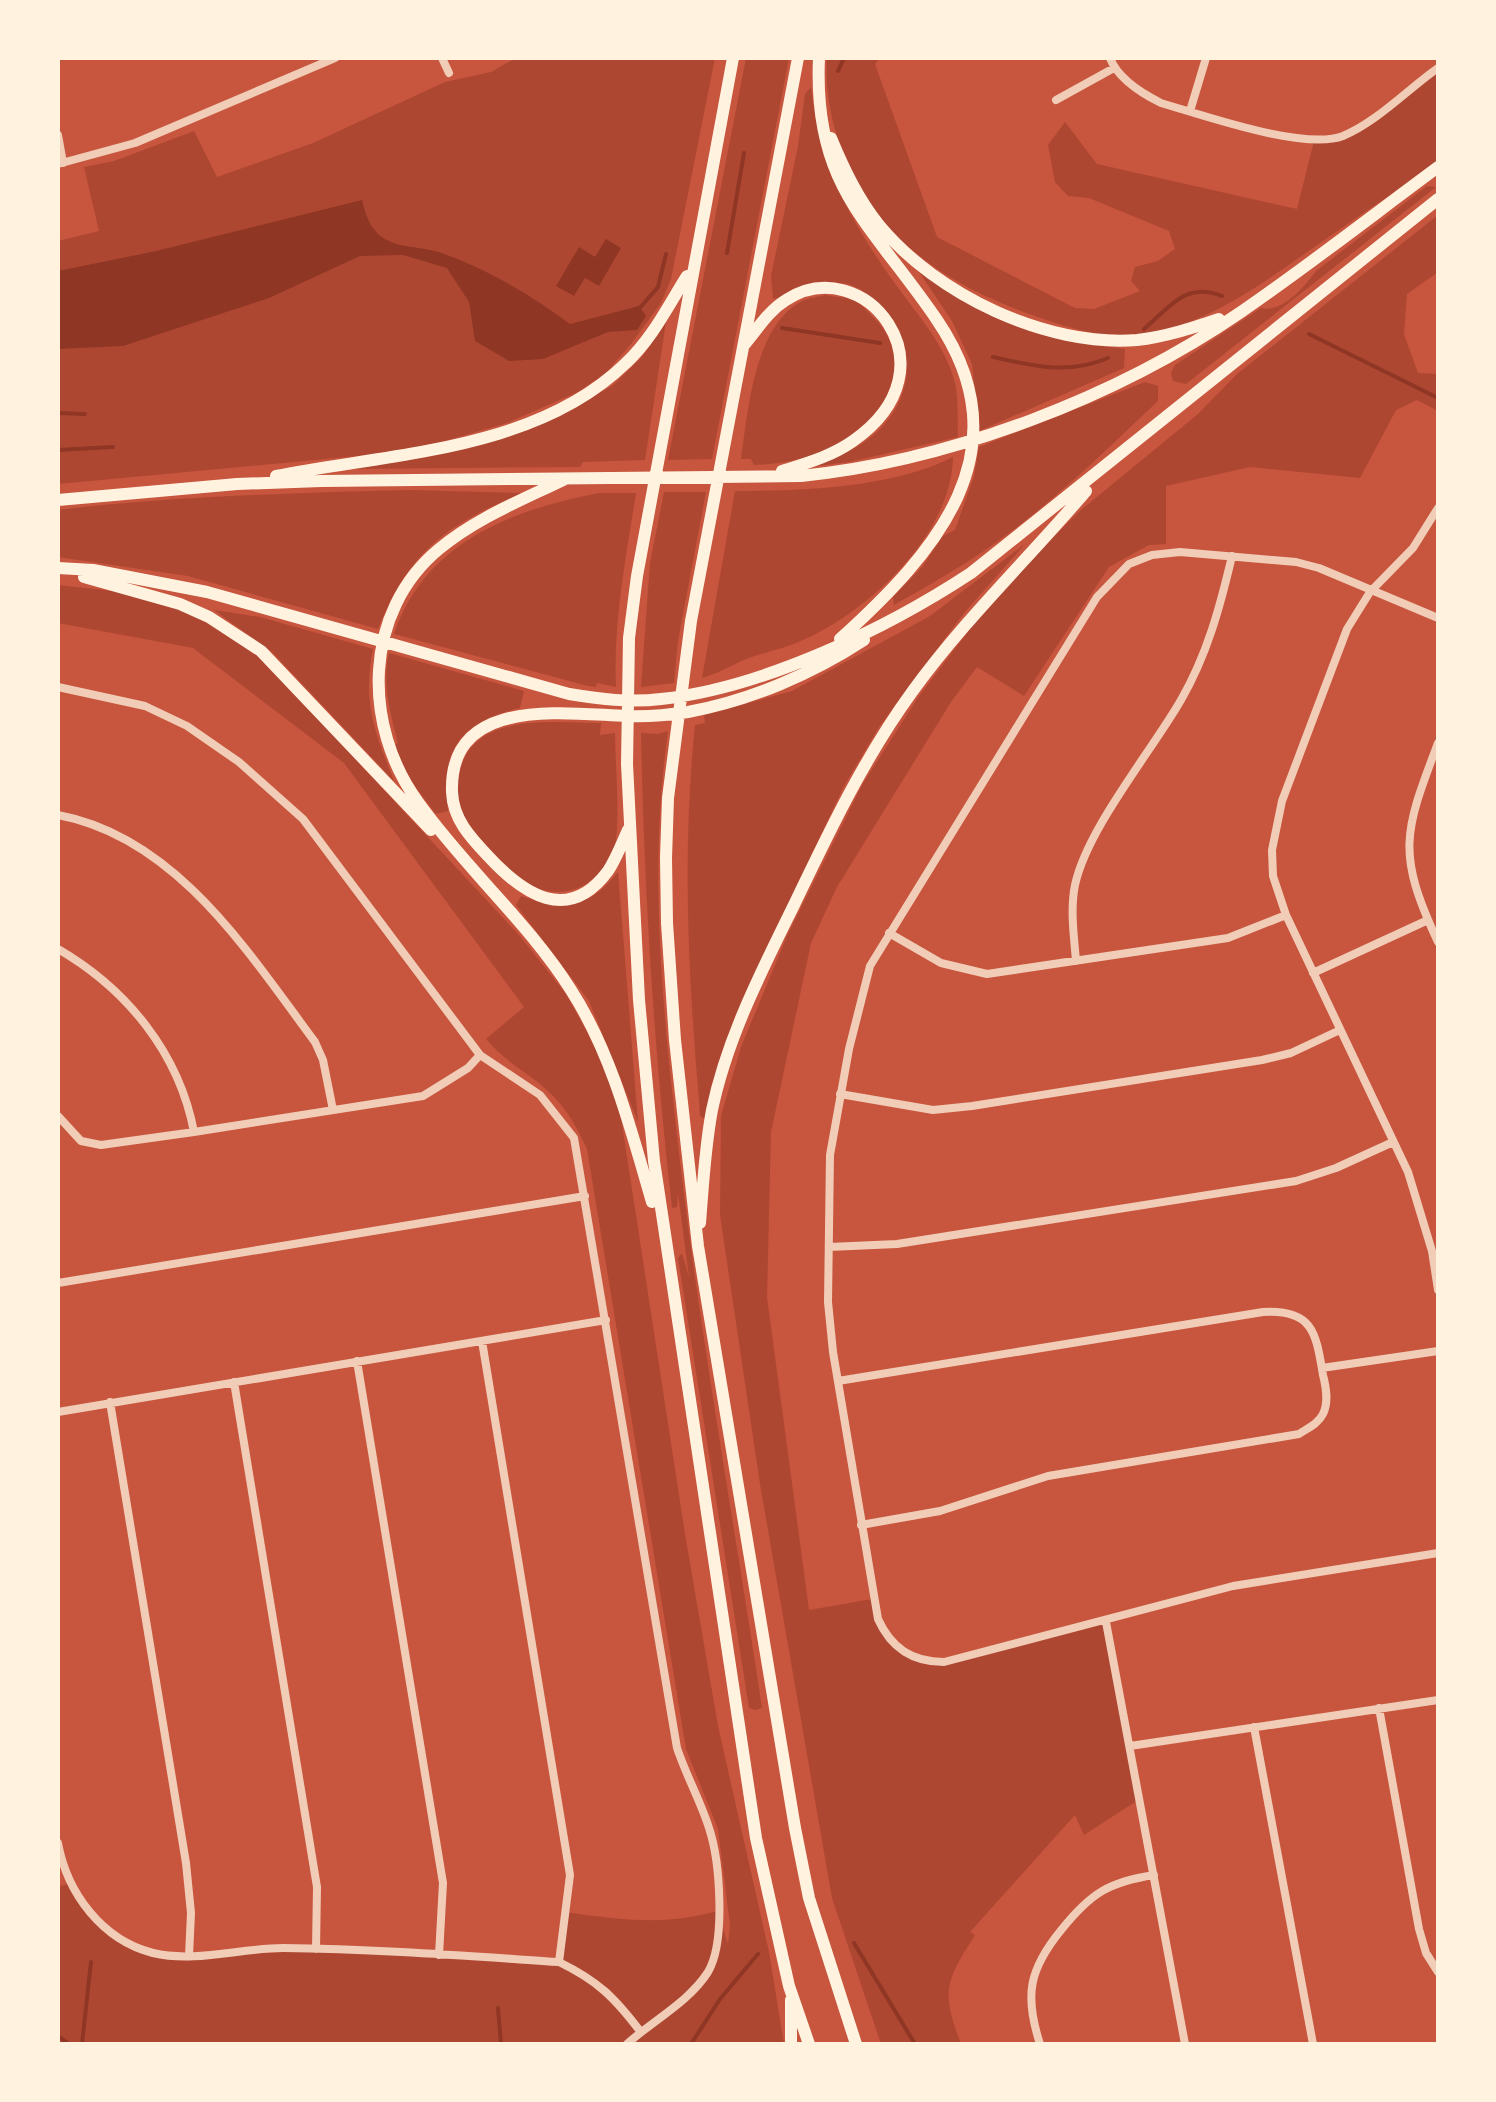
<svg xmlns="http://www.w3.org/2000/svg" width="1496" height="2102" viewBox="0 0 1496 2102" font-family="Georgia,serif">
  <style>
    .green { fill: #ae4732 }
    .water { fill: #8f3625 }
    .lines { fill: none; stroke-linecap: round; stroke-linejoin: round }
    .stream { stroke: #8f3625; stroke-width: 4 }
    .minor { stroke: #f1ccb7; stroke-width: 8 }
    .motorway { stroke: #fff3e0; stroke-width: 12 }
  </style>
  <rect width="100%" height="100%" fill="#c8553d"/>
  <!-- green -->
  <path class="green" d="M516,58H715L671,279L661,303L631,344L606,373L578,392L507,423L438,443L368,455L58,484V241L99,231L84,167L114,161L194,131L217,177L313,143L445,82L491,72Z
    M746,58H789L712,459L668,460Z
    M827,58H880L875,64L937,237L1075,308L1094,309L1140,291L1131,281L1135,267L1158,261L1175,249L1169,231L1089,198L1068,196L1055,182L1048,145L1065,122L1097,164L1297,209L1314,141L1343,136L1438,69V161C1399,189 1359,216 1320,243C1267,280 1211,323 1146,334C1107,340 1071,329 1035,316C998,303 958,285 926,261C864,217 822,134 827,58Z
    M811,87C819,162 848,217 891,278C914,311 945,343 955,383C959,400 957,420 958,437L849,462L801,468C825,460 850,454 871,437C912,405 920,348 885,310C874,298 856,283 840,283C816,282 795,295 773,299L771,276L798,146L805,94Z
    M1427,186L1436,187L1186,384L1173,381L1171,373L1175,365L1261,308C1283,313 1304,287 1316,271Z
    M1438,215V272L1407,294L1404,334L1418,373L1438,374V411L1417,400L1396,410L1360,478L1250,467L1166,486V544L1149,545L1109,567L1024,696L977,667L951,702L837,887L811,943L771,1132L767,1297L809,1610L872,1599L895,1648L930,1664L1105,1623L1138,1800L1084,1835L1075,1815L970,1932L975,1935C945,1983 941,1990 961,2044H881L832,1898L760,1484L720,1215L721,1116L741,1047L787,936L862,785L919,696L973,625L1035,555L1081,510L1198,414L1237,374Z
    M919,272C992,317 1039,339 1125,349L1124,368L979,431L972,364L952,321Z
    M825,295C834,297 847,297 855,301C861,304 868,312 872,316C911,352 895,405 856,434C828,455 788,464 754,465L751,459H741C748,411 754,326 802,301C808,298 818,297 825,295Z
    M666,322L645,460L583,462L580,467L346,469L463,449L576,406L612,386L642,357Z
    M1145,382L1158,386V401C1111,445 1064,492 1013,530C975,559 935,582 894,605L893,597L922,567L943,536L955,530L974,476L979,447Z
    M953,457C952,534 869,611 803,640C784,649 763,652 744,660C730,666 717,674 702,678L735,491C802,491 892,488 953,457Z
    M410,490L522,493C445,526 410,550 378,629L188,576L58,557V510C175,496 292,493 410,490Z
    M664,492H706L678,641L674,683L641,687L650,563Z
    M599,493H636C626,557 613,622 616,687L597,683L596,687L588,686L394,634C425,542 511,510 599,493Z
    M1025,544L964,613L879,727L843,788L741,1006L705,1119L700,1116L699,1100C688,974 682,851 695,725L705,723L704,715L792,691L930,616Z
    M58,585L131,593L186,610L258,655L519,935L566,994L598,1052L620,1111L685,1534L718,1726L769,1952L784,2044H58V1887L67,1884L95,1922L156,1956L316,1951L557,1961L565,1912C621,1920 663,1926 718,1911L728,1944L730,1925L718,1829L686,1749L587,1149C576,1126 566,1107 547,1090C526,1071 505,1062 486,1039L524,1007L344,763L193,648L58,623Z
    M214,610L260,617L373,649C362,702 375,733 394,781L272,652Z
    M389,653L524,691L520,708C461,722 440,749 448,811L436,814L411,781L394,745L398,743C390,713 382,683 389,653Z
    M601,723L600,735L615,733C615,759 621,828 614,849C609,865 593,882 578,888C527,906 498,857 467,824C458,806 456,790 460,771C474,711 554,723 601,723Z
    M668,731C650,857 660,982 674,1108C695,1309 732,1508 762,1708L755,1710L749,1708L678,1258L682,1253L689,1277L678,1193L677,1207L672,1208C654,1050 644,892 641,733L658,734Z
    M618,872L638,1122L589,1001L516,905L521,896C565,911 588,909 618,872Z"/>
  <!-- water -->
  <path class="water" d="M362,200C366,216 370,230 385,239C400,248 423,247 439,252C487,269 530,294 570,324L639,306L646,316L637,330L608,332L543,359L509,361L475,341L469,302L447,268L403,255L360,256L269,298L123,346L58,349V271L156,251Z
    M606,239L621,248L599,286L585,278L574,296L556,286L579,247L595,257Z"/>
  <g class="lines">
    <!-- stream -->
    <path class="stream" d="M838,71L844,58
      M727,253L744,153
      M638,310L658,287L666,254
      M782,328L880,343
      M1144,329C1170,307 1186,281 1222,296
      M1309,334L1438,398
      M993,357C1034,366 1068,375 1108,358
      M58,413L85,414
      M58,450L113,447
      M854,1943L915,2044
      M498,2008L501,2044
      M58,2036L69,2044
      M82,2044L91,1962
      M691,2044L720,1999L758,1954"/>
    <!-- minor -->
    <path class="minor" d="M442,58L449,73
      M1110,58C1118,79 1141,93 1161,103C1203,115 1304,151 1343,136C1377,122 1408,89 1438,68
      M1056,100L1114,68
      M1190,111L1206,58
      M58,135L63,163
      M58,164L135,143L335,58
      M1438,508L1413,548L1370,592L1347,629L1282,801L1272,850L1273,876L1286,915L1408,1172L1432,1251L1438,1290
      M1438,618L1319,568L1296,562L1180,552L1152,555L1129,564L1097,597L870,966L849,1049L830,1155L828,1302L833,1352L878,1619C891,1648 912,1662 944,1662L1233,1586L1438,1553
      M58,687L145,706L187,726L239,762L303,819L480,1055L540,1095L574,1138L677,1748C686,1775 700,1800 709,1828C720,1861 726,1942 708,1972C689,2002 652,2021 627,2044
      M1438,743C1404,833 1396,852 1438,942
      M58,815C176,837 248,952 315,1042L323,1060L333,1110
      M889,933L941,963L987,974L1228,938L1286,915
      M58,949C127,989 179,1053 194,1132
      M1076,961C1074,936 1070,910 1075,885C1087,829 1151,752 1181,700C1207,655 1220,607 1232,556
      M1313,973L1428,920
      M840,1094L933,1110L972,1106L1262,1060L1291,1053L1340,1030
      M58,1116L81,1141L101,1145L194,1132L423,1096L468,1068L480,1055
      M829,1247L897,1244L1296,1181L1336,1168L1393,1142
      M58,1283L585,1196
      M482,1341L570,1875L559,1962
      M357,1361L443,1883L439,1955
      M1322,1368L1438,1351
      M838,1381L1263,1312C1313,1309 1316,1333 1323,1375C1326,1387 1329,1402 1323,1414C1318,1424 1308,1428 1299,1434L1048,1476L940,1511L861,1525
      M234,1382L317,1887L316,1949
      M110,1402L186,1863L191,1913L189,1956
      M58,1412L606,1320
      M1106,1622L1185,2044
      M1379,1708L1419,1929L1426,1953L1438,1972
      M1254,1727L1313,2044
      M1130,1746L1438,1700
      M58,1843C67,1893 102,1940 153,1953C195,1963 241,1948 283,1948C375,1949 467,1956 559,1962C598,1981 614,1997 640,2031
      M1040,2044C1024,1995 1029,1969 1062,1929C1091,1893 1109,1882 1154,1875"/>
    <!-- motorway -->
    <path class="motorway" d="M733,58L637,576L629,638L627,764L639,1000L654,1161L756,1838L789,1986L809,2044
      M798,58L691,621L668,798L666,858L667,923L675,1040L698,1246L795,1828L809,1898L856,2044
      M819,58C813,187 871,223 937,320C1026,451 936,552 840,639
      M831,138C844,169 858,199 879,225C937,295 1046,347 1137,340C1165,337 1192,328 1219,319
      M744,345C757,330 768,311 786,300C863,250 960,367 853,441C832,456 807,463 782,471
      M276,476C391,453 536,451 626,363C652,339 668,306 687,276
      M565,479C522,500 476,518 439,549C363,612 362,725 418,802C465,868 528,922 571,990C612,1054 631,1130 652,1202
      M58,500L237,484L321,481L801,476C951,461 1117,397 1241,312C1308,266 1373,215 1438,167
      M58,568L93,570L207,592L569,694C600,699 630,703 661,699C763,688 886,629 971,573L1438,199
      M84,577L180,604L209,617L261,651L431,830
      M628,830C622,843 616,859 608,871C568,925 523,894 488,856C470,837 453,819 452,792C449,695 565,714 627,716C647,717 668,715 688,712C749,701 812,674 864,640
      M700,1223C703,1185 705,1147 712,1110C727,1038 762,970 794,905C829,832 864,758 912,692C964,620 1029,558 1086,491
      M791,2000V2044"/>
  </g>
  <!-- border -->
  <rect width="1496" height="2102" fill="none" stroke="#fff3e0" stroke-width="120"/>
</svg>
